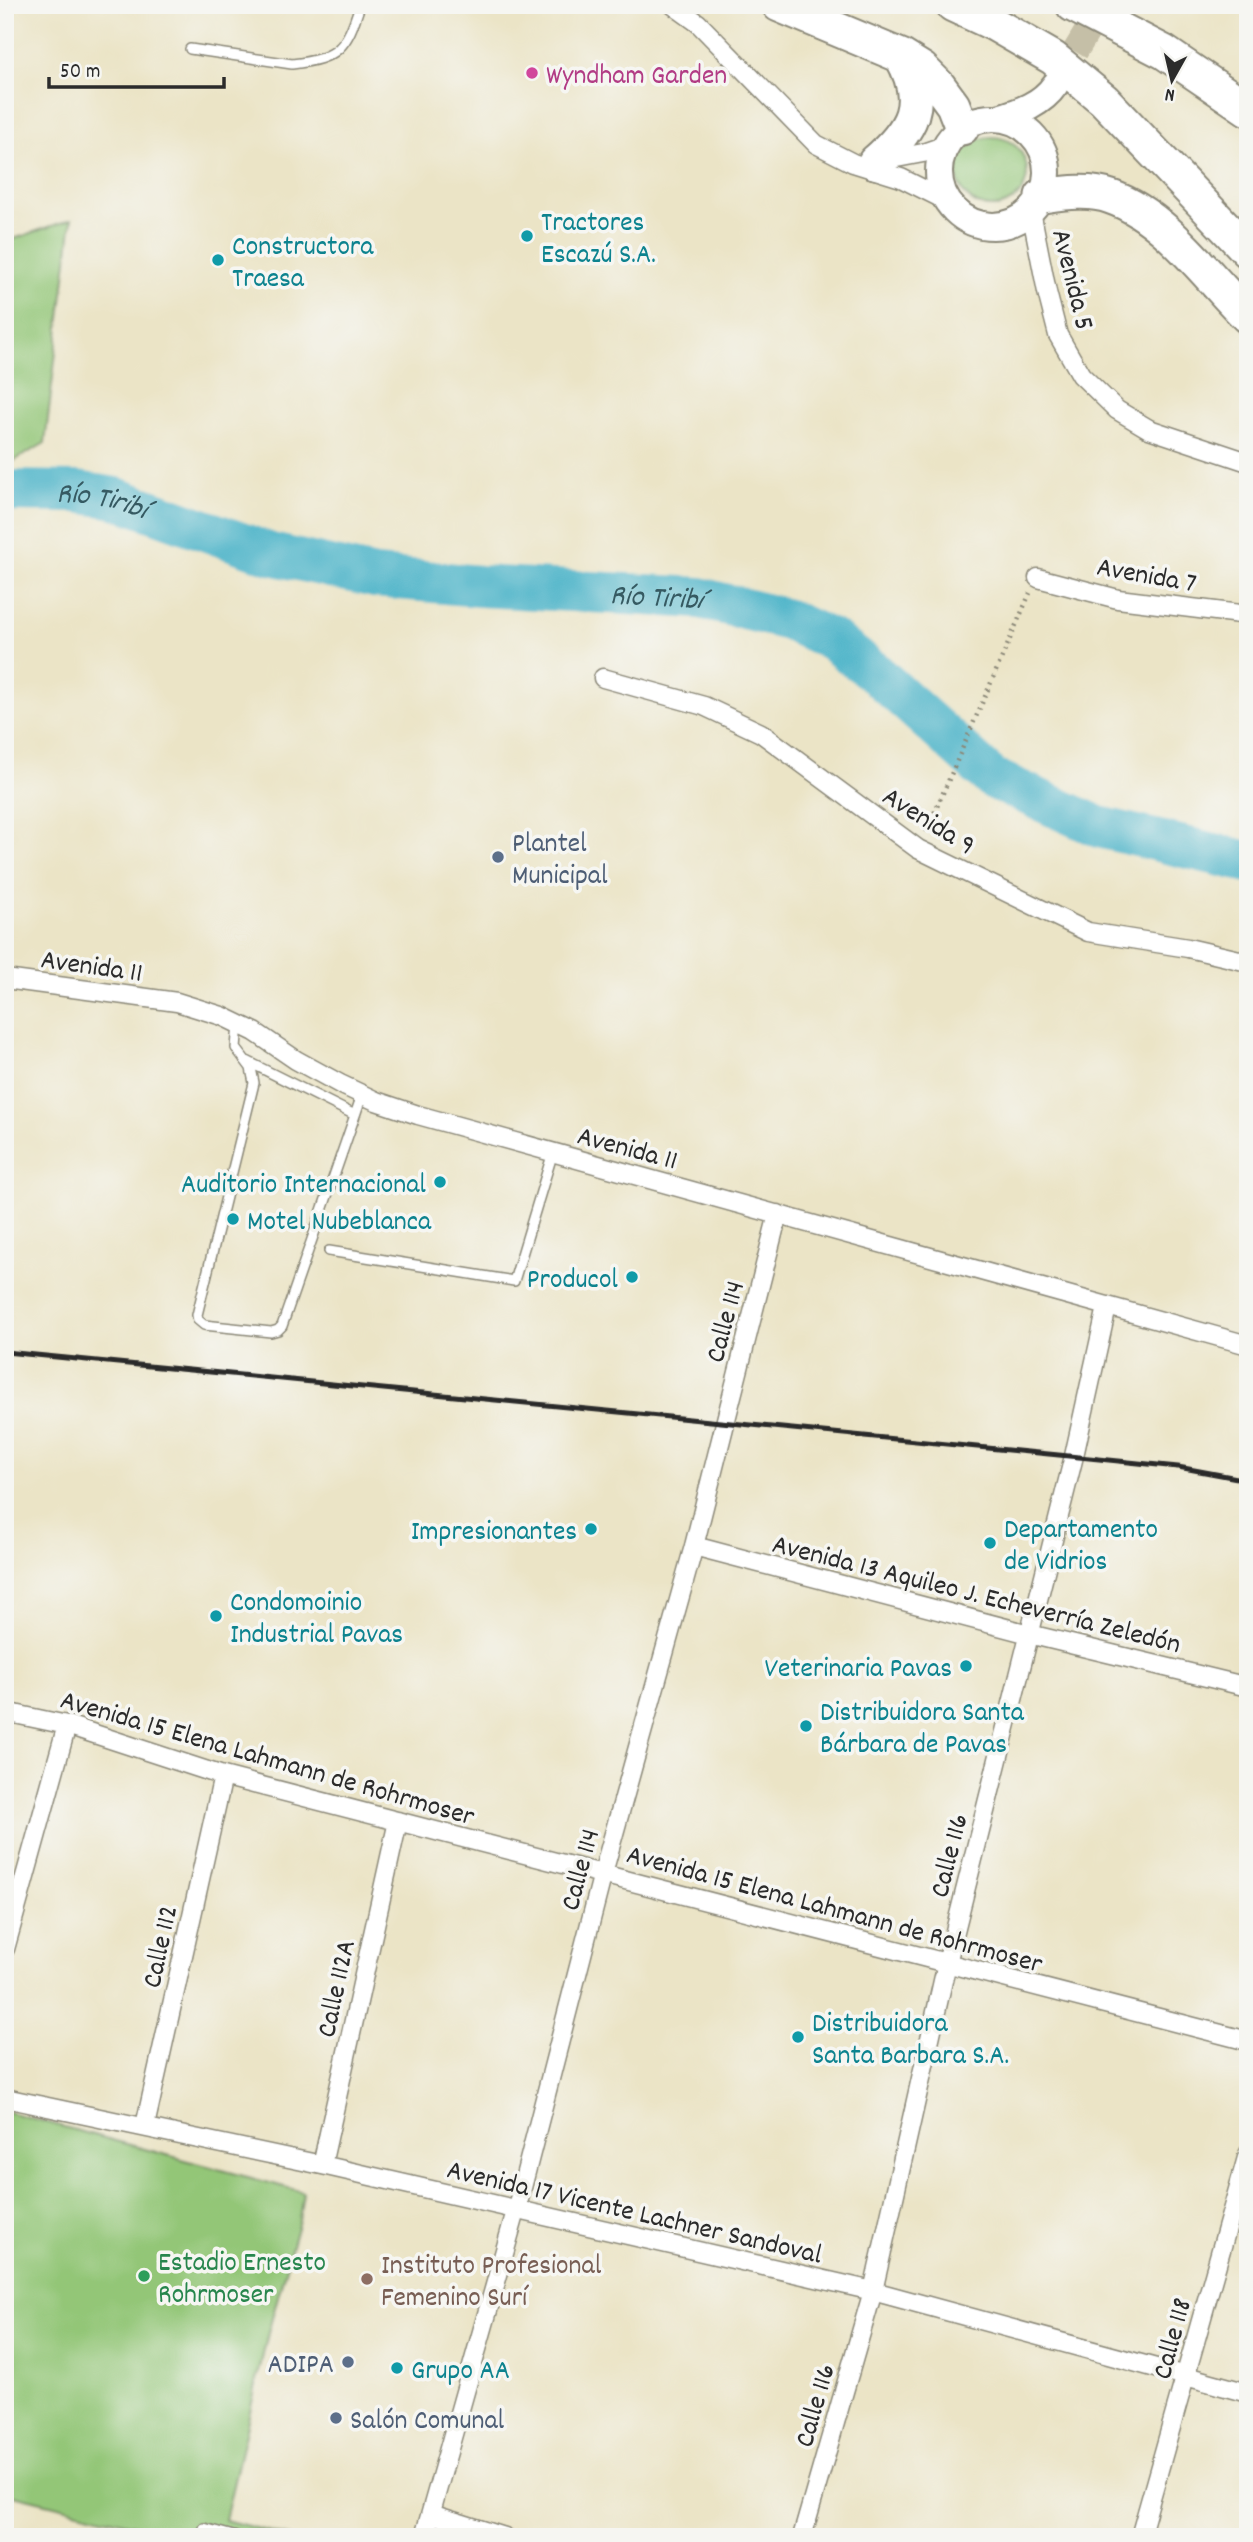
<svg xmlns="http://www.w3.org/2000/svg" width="1253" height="2542" viewBox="0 0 1253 2542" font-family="Dekko,sans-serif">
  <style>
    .green { fill: #93c677; stroke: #5f7851; stroke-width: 2 }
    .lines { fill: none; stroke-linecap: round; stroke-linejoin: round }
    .river { stroke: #49b2c8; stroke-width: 42 }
    .secondary-tunnel { stroke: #c5bfa7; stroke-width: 26; stroke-dasharray: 26 13; stroke-linecap: butt }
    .lane-casing { stroke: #8b8878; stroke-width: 12 }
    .street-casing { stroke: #8b8878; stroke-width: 21 }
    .secondary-casing { stroke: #8b8878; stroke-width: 30 }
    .highway-casing { stroke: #8b8878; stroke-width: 37 }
    .path { stroke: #8b8878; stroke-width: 4.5; stroke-dasharray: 2 5; stroke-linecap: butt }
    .lane { stroke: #fff; stroke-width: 9 }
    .street { stroke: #fff; stroke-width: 18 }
    .secondary { stroke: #fff; stroke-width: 26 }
    .highway { stroke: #fff; stroke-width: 33 }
    .rail { stroke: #2b2b2b; stroke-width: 5 }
    .hotel-dot { fill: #d1479c; stroke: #f6f6f2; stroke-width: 2.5 }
    .culture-dot { fill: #0f9aa8; stroke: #f6f6f2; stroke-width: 2.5 }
    .service-dot { fill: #5c6f8a; stroke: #f6f6f2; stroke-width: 2.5 }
    .leisure-dot { fill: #2e9e5b; stroke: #f6f6f2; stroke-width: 2.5 }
    .education-dot { fill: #8d6e63; stroke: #f6f6f2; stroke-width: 2.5 }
    .labels { text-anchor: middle; stroke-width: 7; stroke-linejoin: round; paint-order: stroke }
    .hotel-label { font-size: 28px; fill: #b23c85; stroke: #f6f6f2; text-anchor: start }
    .culture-label { font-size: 28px; fill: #0d838f; stroke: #f6f6f2; text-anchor: start }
    .street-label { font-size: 28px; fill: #2b2b2b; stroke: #f6f6f2 }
    .service-label { font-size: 28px; fill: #4e5e75; stroke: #f6f6f2; text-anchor: start }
    .leisure-label { font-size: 28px; fill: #27864d; stroke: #f6f6f2; text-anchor: start }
    .education-label { font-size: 28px; fill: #785e54; stroke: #f6f6f2; text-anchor: start }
    .water-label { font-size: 30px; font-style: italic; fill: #365a62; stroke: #f6f6f2 }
  </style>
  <rect width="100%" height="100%" fill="#f6f6f2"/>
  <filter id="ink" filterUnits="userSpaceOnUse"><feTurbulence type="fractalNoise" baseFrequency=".0143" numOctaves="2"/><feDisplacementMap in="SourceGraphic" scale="14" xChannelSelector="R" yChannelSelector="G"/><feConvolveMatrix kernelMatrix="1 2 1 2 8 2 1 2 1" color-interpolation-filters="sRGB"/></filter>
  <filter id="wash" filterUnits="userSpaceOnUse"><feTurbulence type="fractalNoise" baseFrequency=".00686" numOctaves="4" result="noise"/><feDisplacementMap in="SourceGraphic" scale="28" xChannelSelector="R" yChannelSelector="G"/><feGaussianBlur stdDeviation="1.57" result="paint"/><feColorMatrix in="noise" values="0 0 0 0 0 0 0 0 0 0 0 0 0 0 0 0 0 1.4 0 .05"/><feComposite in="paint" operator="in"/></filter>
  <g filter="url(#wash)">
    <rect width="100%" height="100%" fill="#ebe4c6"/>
    <!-- green -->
    <path class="green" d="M957 172a35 35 0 1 1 70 0a35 35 0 1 1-70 0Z
      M72,219L45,443L5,466V242Z
      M5,2111L303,2192L299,2220L268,2333L225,2520L290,2537H185L5,2493Z"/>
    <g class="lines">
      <!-- river -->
      <path class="river" id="s1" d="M5,491L77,492L116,498L271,554L375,577L480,586L700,598L788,620L832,640L874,672L992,778L1099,827L1248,862"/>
    </g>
  </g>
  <g filter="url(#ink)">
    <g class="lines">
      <!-- secondary-tunnel -->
      <path class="secondary-tunnel" d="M1055,85L1103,5"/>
      <!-- lane casing -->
      <g class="lane-casing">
        <path id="lane" d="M190,49L292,64C339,58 346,49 360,5
          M238,1024L236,1048L251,1068L254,1083L197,1315L198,1320L204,1325L271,1332L278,1330L282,1326L362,1095
          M247,1061L355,1115
          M329,1251L514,1281L553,1152
          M204,2528L237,2537"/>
      </g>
      <!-- street casing -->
      <g class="street-casing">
        <path id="street" d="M673,5L698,23L816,144L853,163L901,178L947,201
          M881,161L923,153L946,145
          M1031,211L1047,292L1058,335L1081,375L1117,410L1149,429L1248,462
          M1038,578L1118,599L1248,615
          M603,678L704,706L761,733L918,849L1088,932L1188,948L1248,962
          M5,979L177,1002L222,1016L255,1032L296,1060L340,1084L376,1101L418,1115L1248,1345
          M694,1546L1029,1634L1248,1687
          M5,1712L67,1725L223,1776L1248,2041
          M5,1949L67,1725
          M5,2098L322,2165L873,2291L1248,2393
          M145,2126L223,1776
          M322,2165L398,1821
          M431,2514L505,2537
          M424,2537L516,2211L603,1873L694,1546L778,1214
          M802,2537L873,2291L947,1963L1074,1456L1107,1307
          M1140,2537L1248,2154"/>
      </g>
      <!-- secondary casing -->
      <g class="secondary-casing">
        <path id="secondary" d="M998,118C1020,112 1042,104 1055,85
          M939 172a54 54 0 1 1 108 0a54 54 0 1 1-108 0Z"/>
      </g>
      <!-- highway casing -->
      <g class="highway-casing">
        <path id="highway" d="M779,5L901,56L922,69L939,86L953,105L962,128
          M953,5L994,24L1053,58L1104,100L1248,251
          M1073,5L1164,52L1248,109
          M875,162C912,130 928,103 901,56
          M1042,196C1064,193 1089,189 1111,197C1166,216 1207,277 1248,317"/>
      </g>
      <!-- path -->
      <path class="path" d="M926,832L1030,593"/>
      <!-- lane -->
      <use href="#lane" class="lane"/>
      <!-- street -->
      <use href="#street" class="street"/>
      <!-- secondary -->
      <use href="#secondary" class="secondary"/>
      <!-- highway -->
      <use href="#highway" class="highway"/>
      <!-- rail -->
      <path class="rail" d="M5,1352L1089,1458L1178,1467L1248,1480"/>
    </g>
  </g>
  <!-- markers -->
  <circle class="hotel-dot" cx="532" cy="73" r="7"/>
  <g class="culture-dot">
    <circle cx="527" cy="236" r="7"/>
    <circle cx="218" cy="260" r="7"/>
    <circle cx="440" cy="1182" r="7"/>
    <circle cx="233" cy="1219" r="7"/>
    <circle cx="632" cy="1277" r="7"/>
    <circle cx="591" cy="1529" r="7"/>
    <circle cx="990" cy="1543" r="7"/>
    <circle cx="216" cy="1616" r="7"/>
    <circle cx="966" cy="1666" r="7"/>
    <circle cx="806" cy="1726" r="7"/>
    <circle cx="798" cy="2037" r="7"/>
    <circle cx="397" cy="2368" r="7"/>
  </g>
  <g class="service-dot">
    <circle cx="498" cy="857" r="7"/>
    <circle cx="348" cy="2362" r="7"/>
    <circle cx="336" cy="2418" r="7"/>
  </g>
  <circle class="leisure-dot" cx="144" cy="2276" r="7"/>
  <circle class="education-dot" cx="367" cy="2279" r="7"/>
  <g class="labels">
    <!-- hotel labels -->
    <g class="hotel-label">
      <text x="546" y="83">Wyndham Garden</text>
    </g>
    <!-- culture labels -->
    <g class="culture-label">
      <text x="541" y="230">Tractores<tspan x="541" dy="32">Escazú S.A.</tspan></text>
      <text x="232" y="254">Constructora<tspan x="232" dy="32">Traesa</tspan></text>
      <text x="426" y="1192" text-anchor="end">Auditorio Internacional</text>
      <text x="247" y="1229">Motel Nubeblanca</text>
      <text x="618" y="1287" text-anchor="end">Producol</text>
      <text x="1004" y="1537">Departamento<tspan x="1004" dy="32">de Vidrios</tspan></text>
      <text x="577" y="1539" text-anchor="end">Impresionantes</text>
      <text x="230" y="1610">Condomoinio<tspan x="230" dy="32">Industrial Pavas</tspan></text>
      <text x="952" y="1676" text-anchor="end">Veterinaria Pavas</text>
      <text x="820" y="1720">Distribuidora Santa<tspan x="820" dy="32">Bárbara de Pavas</tspan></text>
      <text x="812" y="2031">Distribuidora<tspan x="812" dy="32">Santa Barbara S.A.</tspan></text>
      <text x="411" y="2378">Grupo AA</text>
    </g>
    <!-- street labels -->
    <g class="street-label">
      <text transform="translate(1075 279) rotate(76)" y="10">Avenida 5</text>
      <text transform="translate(1147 573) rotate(10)" y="10">Avenida 7</text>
      <text transform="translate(930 819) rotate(32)" y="10">Avenida 9</text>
      <text transform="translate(92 964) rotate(8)" y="10">Avenida 11</text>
      <text transform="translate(628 1146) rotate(15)" y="10">Avenida 11</text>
      <text transform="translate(723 1321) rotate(-75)" y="10">Calle 114</text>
      <text transform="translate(977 1592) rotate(14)" y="10">Avenida 13 Aquileo J. Echeverría Zeledón</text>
      <text transform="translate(268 1756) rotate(16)" y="10">Avenida 15 Elena Lahmann de Rohrmoser</text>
      <text transform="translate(947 1855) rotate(-76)" y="10">Calle 116</text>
      <text transform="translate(578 1869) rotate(-75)" y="10">Calle 114</text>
      <text transform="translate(835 1907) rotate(15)" y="10">Avenida 15 Elena Lahmann de Rohrmoser</text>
      <text transform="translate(158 1946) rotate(-78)" y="10">Calle 112</text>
      <text transform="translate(334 1988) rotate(-78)" y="10">Calle 112A</text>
      <text transform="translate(635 2210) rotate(13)" y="10">Avenida 17 Vicente Lachner Sandoval</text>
      <text transform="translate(1170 2338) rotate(-75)" y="10">Calle 118</text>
      <text transform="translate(813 2405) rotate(-74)" y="10">Calle 116</text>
    </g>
    <!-- service labels -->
    <g class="service-label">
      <text x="512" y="851">Plantel<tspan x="512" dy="32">Municipal</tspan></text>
      <text x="334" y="2372" text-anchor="end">ADIPA</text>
      <text x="350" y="2428">Salón Comunal</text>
    </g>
    <!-- leisure labels -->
    <g class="leisure-label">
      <text x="158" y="2270">Estadio Ernesto<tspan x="158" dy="32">Rohrmoser</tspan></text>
    </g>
    <!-- education labels -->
    <g class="education-label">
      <text x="381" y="2273">Instituto Profesional<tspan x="381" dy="32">Femenino Surí</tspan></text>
    </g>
    <!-- water labels -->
    <g class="water-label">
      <text dy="10" stroke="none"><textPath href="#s1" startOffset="98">Río Tiribí</textPath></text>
      <text dy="10" stroke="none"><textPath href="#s1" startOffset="665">Río Tiribí</textPath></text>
    </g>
  </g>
  <!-- margin -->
  <rect width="1253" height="2542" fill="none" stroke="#f6f6f2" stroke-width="28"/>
  <!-- north arrow -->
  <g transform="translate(1172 80) rotate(188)" stroke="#f6f6f2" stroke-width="5" paint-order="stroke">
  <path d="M0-5L12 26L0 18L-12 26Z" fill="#2b2b2b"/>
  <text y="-10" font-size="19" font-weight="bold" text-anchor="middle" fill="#2b2b2b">N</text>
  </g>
  <!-- scale -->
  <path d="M49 77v10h175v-10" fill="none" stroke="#2b2b2b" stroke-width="3.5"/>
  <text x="60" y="77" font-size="21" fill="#2b2b2b" stroke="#f6f6f2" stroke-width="5" paint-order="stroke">50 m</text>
</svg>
